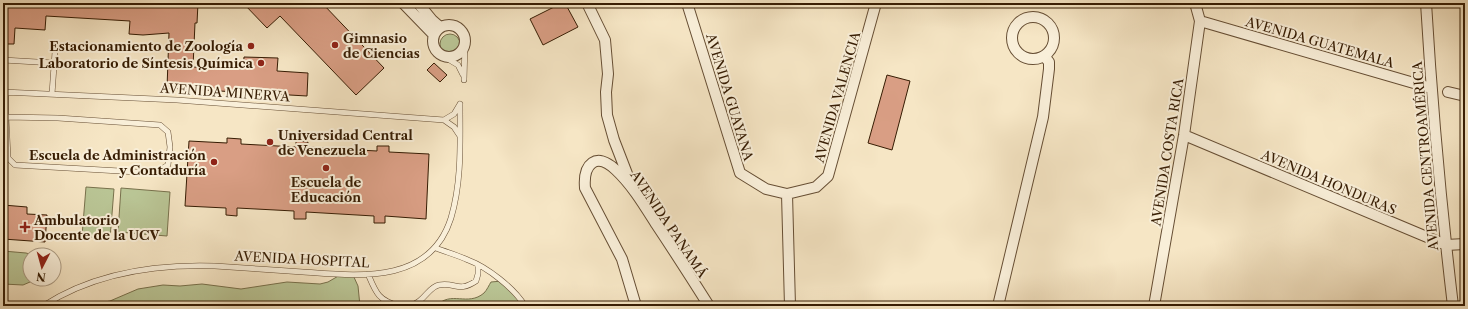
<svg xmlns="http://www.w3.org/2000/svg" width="1468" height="309" viewBox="0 0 1468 309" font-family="'Libre Caslon Text',serif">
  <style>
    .green { fill: #bac696; stroke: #78714c }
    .building { fill: #d99e84; stroke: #361c03 }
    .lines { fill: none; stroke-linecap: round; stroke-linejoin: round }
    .service-casing { stroke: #664e34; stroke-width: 6 }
    .minor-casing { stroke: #664e34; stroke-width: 12 }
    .service { stroke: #f9efd9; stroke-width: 5 }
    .minor { stroke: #f9efd9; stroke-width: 10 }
    .poi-dot { fill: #8f2418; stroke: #f9efd9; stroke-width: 1.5 }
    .labels { text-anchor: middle; stroke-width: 4; stroke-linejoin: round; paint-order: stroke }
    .poi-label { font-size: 13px; font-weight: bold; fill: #361c03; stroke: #f9efd9; text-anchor: start }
    .street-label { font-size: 13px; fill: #361c03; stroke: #f9efd9 }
  </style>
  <rect width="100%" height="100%" fill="#f6e6c5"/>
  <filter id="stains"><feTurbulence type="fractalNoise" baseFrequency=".005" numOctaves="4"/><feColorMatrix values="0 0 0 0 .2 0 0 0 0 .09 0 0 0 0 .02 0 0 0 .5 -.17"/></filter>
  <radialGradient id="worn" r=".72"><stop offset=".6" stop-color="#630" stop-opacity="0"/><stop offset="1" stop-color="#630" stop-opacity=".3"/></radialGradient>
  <!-- green -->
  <path class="green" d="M440 44a10 10 0 1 1 20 0a10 10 0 1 1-20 0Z
    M86,187L114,189L110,239L82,236Z
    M121,188L170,192L167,236L118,232Z
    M3,251L26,253L33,255H30V279H37L23,285L3,284Z
    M340,275H353L358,286L360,306H85L110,301L138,289L163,285L180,286L202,284L241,289L287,282L320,284L328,282Z
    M502,281L524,306H437C450,290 468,307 484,293C487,290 489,285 491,282Z"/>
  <!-- building -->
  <path class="building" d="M3,3H198L197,23H195L193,67L243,69L244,57L278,58L277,71L308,73L307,96L167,88L169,33L143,35L129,34L130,21L46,16L45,30L15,28L14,44H3Z
    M243,3H322L384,68L356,95L280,16L267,28Z
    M562,3H565L578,27L543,45L530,19Z
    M434,63L447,75L440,82L427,70Z
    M887,75L910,81L892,150L868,143Z
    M227,138L241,139V144L296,147V141L308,142L307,147L377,151V146H389V152L429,154L426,219L385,216V223H374V216L306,212V219H294V211L237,208V216L226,215V208L185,206L189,141L227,143Z
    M3,205L27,207V214L47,215L45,242L3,239Z"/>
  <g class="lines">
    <!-- service casing -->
    <g class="service-casing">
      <path id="service" d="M443,56L458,65L463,75
        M3,60L54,63
        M464,80L465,43
        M3,92L177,100L444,120L454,127L460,136
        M6,92V117
        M52,94L55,52
        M6,117L58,118L160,125L168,132L170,147L168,165L155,173L15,165L8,158Z
        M444,120L454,114L460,104
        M436,248C446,252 457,255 468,260C487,267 514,288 525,306
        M368,274C376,293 378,300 399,306
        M43,306C94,273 155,264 215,266C244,268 274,270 303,272C358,276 430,285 451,218C462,181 460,142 460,104
        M409,306C425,302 428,287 439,285C456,282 458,293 476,281L478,274V265"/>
    </g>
    <!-- minor casing -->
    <g class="minor-casing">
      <path id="minor" d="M403,3L434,35
        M418,3L432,20L440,27
        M587,3L605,40L608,74L606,92L607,115L614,140L631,184
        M687,3L740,173L766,189L787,194L816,187L828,176L876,3
        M1426,3C1432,104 1441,205 1453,306
        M1012 38a21 21 0 1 1 42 0a21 21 0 1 1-42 0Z
        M1200,21L1431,88
        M433 41a16 16 0 1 1 32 0a16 16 0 1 1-32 0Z
        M1448,92L1465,96
        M1184,135L1446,245L1465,244
        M787,194L790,306
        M636,306L622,259L585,188C583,164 596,151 616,170C632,185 644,205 656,224C674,251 692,279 709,306
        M998,306L1043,117L1049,69V62L1044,56
        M1154,306L1184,135L1200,21L1195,3"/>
    </g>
    <!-- service -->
    <use href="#service" class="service"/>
    <!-- minor -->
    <use href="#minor" class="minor"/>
  </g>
  <!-- markers -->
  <g class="poi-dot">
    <circle cx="335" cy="45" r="4"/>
    <circle cx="251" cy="46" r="4"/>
    <circle cx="261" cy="63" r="4"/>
    <circle cx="270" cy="142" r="4"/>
    <circle cx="214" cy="162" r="4"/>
    <circle cx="326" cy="168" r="4"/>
    <path d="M23 221h4v4h4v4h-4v4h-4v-4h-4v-4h4z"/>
  </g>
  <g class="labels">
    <!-- poi labels -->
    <g class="poi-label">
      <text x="343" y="43">Gimnasio<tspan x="343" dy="15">de Ciencias</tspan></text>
      <text x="243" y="51" text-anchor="end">Estacionamiento de Zoología</text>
      <text x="253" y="68" text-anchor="end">Laboratorio de Síntesis Química</text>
      <text x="278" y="140">Universidad Central<tspan x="278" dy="15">de Venezuela</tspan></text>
      <text x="206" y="160" text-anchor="end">Escuela de Administración<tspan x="206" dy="15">y Contaduría</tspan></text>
      <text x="326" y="187" text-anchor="middle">Escuela de<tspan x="326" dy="15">Educación</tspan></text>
      <text x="34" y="225">Ambulatorio<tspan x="34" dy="15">Docente de la UCV</tspan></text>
    </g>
    <!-- street labels -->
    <g class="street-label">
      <text transform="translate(1320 42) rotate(16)" y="5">AVENIDA GUATEMALA</text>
      <text transform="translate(225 92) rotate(4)" y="5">AVENIDA MINERVA</text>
      <text transform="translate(730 97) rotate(73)" y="5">AVENIDA GUAYANA</text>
      <text transform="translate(837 97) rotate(-74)" y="5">AVENIDA VALENCIA</text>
      <text transform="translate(1167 152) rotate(-81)" y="5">AVENIDA COSTA RICA</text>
      <text transform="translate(1425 156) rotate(-95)" y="5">AVENIDA CENTROAMÉRICA</text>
      <text transform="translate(1329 182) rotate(23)" y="5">AVENIDA HONDURAS</text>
      <text transform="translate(669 224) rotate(56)" y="5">AVENIDA PANAMÁ</text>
      <text transform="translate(302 259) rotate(3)" y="5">AVENIDA HOSPITAL</text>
    </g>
  </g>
  <!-- margin -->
  <rect width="1468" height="309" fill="none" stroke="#f6e6c5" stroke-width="16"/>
  <rect x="4" y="4" width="1460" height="301" fill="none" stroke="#361c03" stroke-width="2"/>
  <rect x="8" y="8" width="1452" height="293" fill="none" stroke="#361c03"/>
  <!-- north arrow -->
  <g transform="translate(42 267) rotate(186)"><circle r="19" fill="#f9efd9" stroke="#ab9b83"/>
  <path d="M0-3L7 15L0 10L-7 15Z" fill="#8f2418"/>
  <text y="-6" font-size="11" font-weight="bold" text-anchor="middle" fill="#361c03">N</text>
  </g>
  <rect width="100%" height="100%" filter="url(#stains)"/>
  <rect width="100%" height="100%" fill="url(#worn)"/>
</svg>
